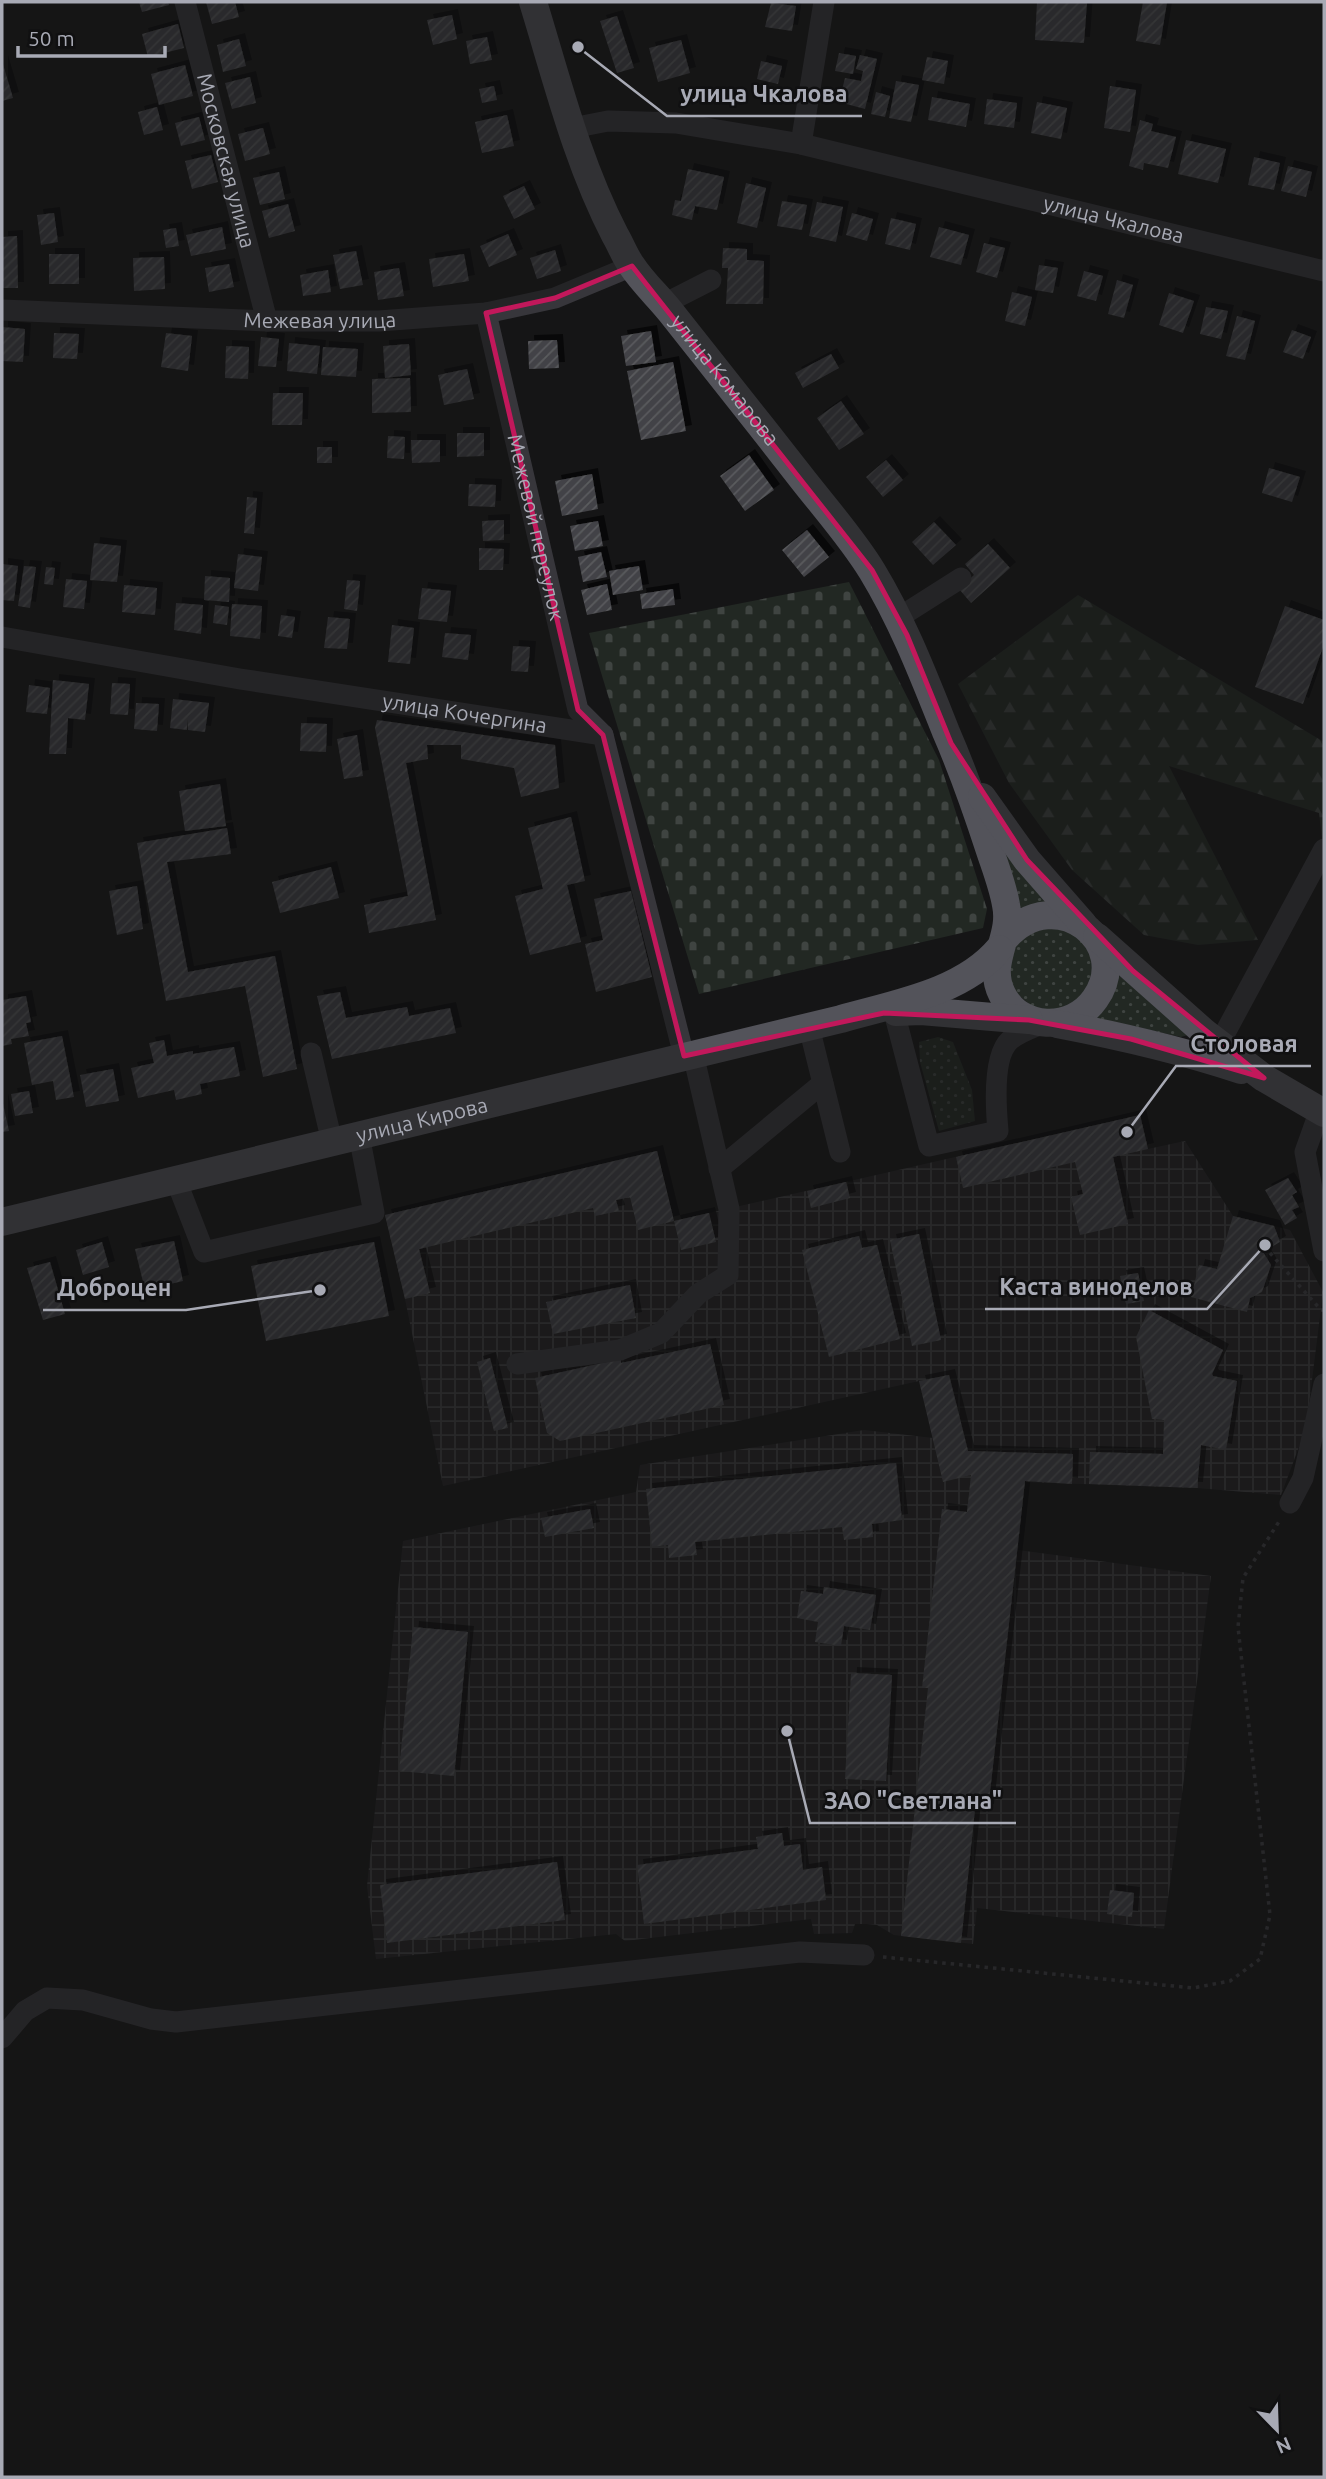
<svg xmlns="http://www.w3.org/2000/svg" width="1326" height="2479" viewBox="0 0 1326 2479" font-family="Ubuntu,sans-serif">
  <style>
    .industrial { fill: url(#industrial-grid) }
    .grass { fill: url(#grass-dots) }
    .forest { fill: url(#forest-firs) }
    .cemetery { fill: url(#cemetery-stones) }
    .building { fill: url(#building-hatch); filter: url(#shadow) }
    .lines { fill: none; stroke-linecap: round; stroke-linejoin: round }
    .path { stroke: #3d3d42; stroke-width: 3.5; stroke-dasharray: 3.5 5; stroke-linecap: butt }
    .minor { stroke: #37363b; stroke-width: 21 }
    .major { stroke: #53535a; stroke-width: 28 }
    .marked { fill: none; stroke: #c2185b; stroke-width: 5; stroke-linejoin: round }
    .labels { text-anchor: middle; stroke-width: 5; stroke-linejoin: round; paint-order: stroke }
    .street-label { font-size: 21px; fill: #a8aab5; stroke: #101011 }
    .leader { fill: none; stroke: #a8aab5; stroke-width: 2.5 }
    .callout-dot { fill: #a8aab5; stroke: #101011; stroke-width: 2.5 }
    .callout-label { font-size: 23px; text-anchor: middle; font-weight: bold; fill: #a8aab5; stroke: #101011; stroke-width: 5; stroke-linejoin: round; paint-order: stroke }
  </style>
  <defs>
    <pattern id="industrial-grid" width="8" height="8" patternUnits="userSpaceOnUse" patternTransform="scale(1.75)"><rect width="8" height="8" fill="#222123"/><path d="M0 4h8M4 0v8" fill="none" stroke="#3f3f41"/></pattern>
    <pattern id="grass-dots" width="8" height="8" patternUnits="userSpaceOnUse" patternTransform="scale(1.75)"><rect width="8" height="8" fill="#222823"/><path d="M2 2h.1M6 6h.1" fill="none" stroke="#3f4441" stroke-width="1.8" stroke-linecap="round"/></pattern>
    <pattern id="forest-firs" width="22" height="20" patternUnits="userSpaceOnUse" patternTransform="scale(1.75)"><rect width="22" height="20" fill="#222823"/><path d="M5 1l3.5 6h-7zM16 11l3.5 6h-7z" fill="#3f4441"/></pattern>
    <pattern id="cemetery-stones" width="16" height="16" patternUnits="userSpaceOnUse" patternTransform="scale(1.75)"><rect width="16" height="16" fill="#222823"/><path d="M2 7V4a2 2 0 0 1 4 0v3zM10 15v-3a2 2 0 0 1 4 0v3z" fill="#3f4441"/></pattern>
    <pattern id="building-hatch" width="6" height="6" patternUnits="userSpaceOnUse" patternTransform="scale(1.75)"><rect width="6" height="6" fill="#424246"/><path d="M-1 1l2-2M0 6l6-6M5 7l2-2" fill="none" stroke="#5a5b5e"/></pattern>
    <filter id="shadow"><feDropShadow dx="6" dy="-6" stdDeviation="0" flood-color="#0009"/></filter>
  </defs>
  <rect width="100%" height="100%" fill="#151516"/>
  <!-- industrial -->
  <path class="industrial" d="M1140,1115L1148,1149L1185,1141L1233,1216L1290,1230L1323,1292L1306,1428L1281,1495L1197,1488L1025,1482L1018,1550L1211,1576L1164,1929L977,1908L973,1944L894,1935L877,1925L867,1924H855L852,1933L814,1934L811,1919L625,1941L616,1934L376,1959L367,1886L403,1541L636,1492L640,1465L864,1430L933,1438L919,1381L443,1486L405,1299L385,1215L657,1151L674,1221Z"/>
  <!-- grass -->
  <path class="grass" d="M1002,845L1058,908L1015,916Z
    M1048,926C1056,928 1067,930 1074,934C1101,948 1096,994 1070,1007C1062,1011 1046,1009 1037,1010L1012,990C1009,948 1005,942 1048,926Z
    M1115,972L1185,1028L1188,1035L1181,1037L1091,1017Z
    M938,1037L953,1042L972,1090L975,1121L939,1131L920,1062L919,1042Z"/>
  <!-- forest -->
  <path class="forest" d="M1078,595L1324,742V856L1319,813L1169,766L1258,940L1198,945L1144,935L1072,870L1009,783L958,684Z"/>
  <!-- cemetery -->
  <path class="cemetery" d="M849,582L939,760L987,909L983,928L699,994L589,633Z"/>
  <!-- building -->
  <path class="building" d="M139,2H168L169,5L142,12Z
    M206,2H235L239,17L212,24Z
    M1037,2H1087L1084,43L1035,40Z
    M1143,2H1167L1160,45L1136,41Z
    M771,3L796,6L792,31L765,27Z
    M452,15L457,39L433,45L427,20Z
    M617,16L634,68L617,73L600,21Z
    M178,24L184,48L148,57L142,34Z
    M487,37L492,60L470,64L466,41Z
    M239,39L246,66L223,72L217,45Z
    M681,40L690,73L658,82L649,48Z
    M839,53L856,56L853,74L835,71Z
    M860,55L877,59L865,109L839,102L845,78L861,81L863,71L856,69Z
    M927,57L948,61L944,84L922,80Z
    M2,61L13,98L2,101Z
    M761,61L782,66L778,84L757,79Z
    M185,65L193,96L159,105L151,74Z
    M250,77L256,103L232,109L225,83Z
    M896,81L919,85L911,122L889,118Z
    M494,86L497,100L482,103L479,89Z
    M1110,86L1136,90L1130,132L1104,128Z
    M876,92L890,96L885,117L871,114Z
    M932,97L970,104L966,127L928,120Z
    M987,99L1017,103L1014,128L984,124Z
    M1037,102L1067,108L1061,139L1031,133Z
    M157,107L163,130L144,135L138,112Z
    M507,115L514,146L482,153L475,122Z
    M199,117L205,140L181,146L175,123Z
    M1140,120L1153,124L1151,131L1176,137L1168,168L1144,163L1143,170L1129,166Z
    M263,128L270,154L245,161L238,134Z
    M1186,140L1226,149L1218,183L1178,174Z
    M211,155L218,182L192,189L185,161Z
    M1254,157L1280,163L1274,190L1248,185Z
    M1288,166L1312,172L1306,197L1281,191Z
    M688,169L724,177L717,210L695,206L692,220L672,215L675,200L681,201Z
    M279,172L285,199L260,205L253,178Z
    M746,183L766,188L757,228L737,223Z
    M524,186L535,209L514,219L503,196Z
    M782,201L807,205L802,230L777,226Z
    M817,202L843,207L836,242L809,236Z
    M288,204L295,231L269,238L262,211Z
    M54,213L58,242L41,245L37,215Z
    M852,213L873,219L867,241L846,235Z
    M891,218L916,224L910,250L885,244Z
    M222,227L226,249L191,256L186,235Z
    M939,227L969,235L961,265L930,257Z
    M176,228L179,246L166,248L163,230Z
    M508,234L517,255L489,267L480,246Z
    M17,236L18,288H2V237Z
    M984,243L1005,248L997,278L976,272Z
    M723,248L747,249V260L764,261L763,304H726L728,268H722Z
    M555,250L561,271L537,279L530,258Z
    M356,251L363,285L340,289L333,255Z
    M49,254H79V284H49Z
    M464,254L469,281L433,287L429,259Z
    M164,257L165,289L134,291L133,258Z
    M229,264L234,287L209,292L205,268Z
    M1039,265L1058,268L1053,293L1035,290Z
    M399,268L404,296L378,300L374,272Z
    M328,270L331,292L303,296L300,275Z
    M1084,271L1103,276L1096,301L1077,296Z
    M1117,280L1133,285L1124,318L1108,314Z
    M1012,292L1032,297L1025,326L1005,321Z
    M1169,293L1194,301L1183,333L1159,325Z
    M1206,307L1228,311L1221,339L1200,334Z
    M1237,316L1255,321L1245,360L1226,356Z
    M2,327L25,329L23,362L2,361Z
    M1292,330L1311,337L1303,359L1283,352Z
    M651,331L656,362L626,366L621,336Z
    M54,333L79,334L77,359L53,358Z
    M166,333L192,336L188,371L161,367Z
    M261,337L279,339L276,367L258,366Z
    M557,340L559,368L529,369L528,341Z
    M289,343L320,346L317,374L287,371Z
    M409,344L411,375L385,378L383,346Z
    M226,346L249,347L248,379L225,378Z
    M323,347L358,349L356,377L321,375Z
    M831,354L839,368L803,388L795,373Z
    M673,362L686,431L641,440L627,371Z
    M467,369L474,399L444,405L438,375Z
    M410,378L411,412L372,413V379Z
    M273,393H303L302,425H272Z
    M841,401L864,434L839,450L817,418Z
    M457,433H484V456L457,457Z
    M388,436L405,437L404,459L387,458Z
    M411,440H440V462L412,463Z
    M317,447H332V463H317Z
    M749,455L774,490L745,511L720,476Z
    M886,460L903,480L883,497L866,477Z
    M1269,468L1300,477L1292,502L1262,493Z
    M592,474L598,509L562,516L555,481Z
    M469,484L496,485L495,507L468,506Z
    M247,497L257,498L254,534L244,533Z
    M504,520V540L483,541L482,521Z
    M598,521L603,546L575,551L570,526Z
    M934,522L956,545L933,565L912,542Z
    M807,530L829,557L804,577L782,550Z
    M94,543L121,546L117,582L90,580Z
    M988,544L1010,568L971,603L959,589L974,575L965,564Z
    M479,548L504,549L503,570H479Z
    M601,552L607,577L583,582L578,557Z
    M238,554L262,557L258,591L234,588Z
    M2,564L18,566L14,601L2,600Z
    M24,566L36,567L30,608L18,606Z
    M639,566L643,590L613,595L609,571Z
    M46,567L55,568L53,585L44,584Z
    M205,576L230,578L229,602L204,600Z
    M66,579L87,581L84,609L63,607Z
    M347,580L360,581L357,611L344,609Z
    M607,584L612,610L587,615L581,590Z
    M124,585L157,588L155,615L122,612Z
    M422,588L451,591L447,622L418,619Z
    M673,589L675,605L642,609L640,594Z
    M176,603L203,605L201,634L174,630Z
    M232,604L262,606L260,639L230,636Z
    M215,605L229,607L227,625L213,623Z
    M1285,606L1324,620V644L1303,704L1255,687Z
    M281,615L295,617L292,638L278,636Z
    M328,617L350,619L347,649L324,648Z
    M392,625L414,628L410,664L388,662Z
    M445,633L471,635L468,660L442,657Z
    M513,646L530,647L528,672L511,671Z
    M53,680L89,684L85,720L68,718L66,754H49Z
    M112,683L130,684L128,715L110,714Z
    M29,685L50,688L47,714L26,712Z
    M173,699L209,703L205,732L188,730V719L187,730L170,728Z
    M136,703L159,704L157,731L134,729Z
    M377,720L555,745L559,788L521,797L514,768L461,759V745H427L428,759L406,763L436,920L369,933L364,905L408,896L375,728Z
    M301,723L327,724L326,752L300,751Z
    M357,735L363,776L344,779L337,739Z
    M220,784L226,826L185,831L179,791Z
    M571,817L585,881L567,885L581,942L530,955L515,896L543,889L528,828Z
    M227,828L231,854L167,862L188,972L275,956L297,1069L263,1077L245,986L166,1001L141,866L137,843Z
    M331,867L339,898L280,913L272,882Z
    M137,886L143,929L117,935L109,891Z
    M631,891L652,977L596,992L585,944L603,940L594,899Z
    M340,992L346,1018L407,1007L409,1016L450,1008L456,1033L332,1059L317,996Z
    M26,996L31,1022L26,1023L29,1036L11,1039L12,1044L2,1046V1000Z
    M62,1036L74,1097L56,1100L53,1081L32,1085L24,1043Z
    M164,1040L167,1056L193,1051V1054L234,1047L240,1076L200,1084L202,1094L176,1100L174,1090L138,1098L131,1068L154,1063L149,1043Z
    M113,1069L119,1101L86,1107L80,1075Z
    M29,1091L33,1113L15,1116L11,1094Z
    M2,1099L9,1131L2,1132Z
    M1140,1115L1148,1149L1113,1157L1128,1224L1080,1235L1071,1197L1083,1194L1075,1162L963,1188L956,1157Z
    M657,1151L674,1221L638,1230L630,1197L616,1200L619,1211L595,1216L593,1208L419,1249L430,1293L405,1299L385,1215Z
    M1288,1178L1297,1192L1292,1195L1299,1207L1292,1210L1297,1218L1285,1225L1265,1190Z
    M846,1182L850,1198L811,1208L807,1191Z
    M709,1213L716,1242L681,1250L674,1221Z
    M1233,1216L1274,1226L1280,1242L1263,1252L1271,1265L1262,1292L1250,1298L1247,1312L1191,1297L1199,1265L1217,1269Z
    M919,1234L941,1340L912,1346L890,1240Z
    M859,1236L862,1248L877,1245L900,1339L829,1357L802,1250Z
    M174,1241L183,1281L145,1290L135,1249Z
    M102,1242L109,1267L83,1275L76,1250Z
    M374,1242L389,1316L266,1341L251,1266Z
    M50,1262L65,1314L43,1320L27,1268Z
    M1138,1273L1144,1301L1126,1304L1120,1276Z
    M630,1285L636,1318L553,1334L546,1302Z
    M1149,1310L1223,1350L1212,1374L1213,1376L1237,1381L1226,1450L1201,1445L1197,1488L1089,1484L1090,1452L1163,1454L1164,1420L1152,1419L1136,1337Z
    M710,1344L724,1405L560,1441L547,1433L535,1378L621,1359V1363Z
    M490,1358L508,1428L494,1431L477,1362Z
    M949,1375L968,1451L1073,1454L1072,1484L1025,1481L988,1810L975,1809L961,1943L901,1936L928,1688H922L942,1509L967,1512L971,1475L943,1482L919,1381Z
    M896,1463L902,1520L872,1524L873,1537L844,1540L842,1527L695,1542L697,1555L669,1558L668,1545L652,1547L646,1489Z
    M590,1509L594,1528L545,1537L541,1518Z
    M824,1587L876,1595L870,1630L844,1626L841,1646L815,1642L818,1622L797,1618L801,1591L823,1594Z
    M413,1627L468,1632L454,1776L399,1771Z
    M851,1673L892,1675L886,1781L845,1779Z
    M782,1833L784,1846L800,1844L803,1870L822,1867L826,1900L644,1924L637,1865L758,1849L756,1837Z
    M557,1862L565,1920L387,1943L380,1885Z
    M1110,1890L1134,1893L1132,1917L1107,1914Z"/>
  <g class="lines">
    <!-- path -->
    <path class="path" d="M1270,1253L1321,1310H1324
      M883,1957L1193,1988L1230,1981L1260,1959L1270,1915L1238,1627L1243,1578L1280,1520"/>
    <!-- minor -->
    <g class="minor">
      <path id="s1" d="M185,2L267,321"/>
      <path id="s2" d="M572,128L608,121L676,123L801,144L1324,271"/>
      <path d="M801,144L824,2"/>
      <path d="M664,304L711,280"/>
      <path id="s3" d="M2,310L267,321H379L486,313L555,298L632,266"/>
      <path id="s4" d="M486,313L578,710L603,735"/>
      <path d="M898,618L961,578"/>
      <path id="s5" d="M2,637L240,679L603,735L684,1056"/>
      <path d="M894,1012L929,1146L998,1131C996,1109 992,1056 1010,1040C1019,1032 1032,1028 1044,1023"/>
      <path d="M809,1027L840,1152"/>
      <path d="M1219,1044L1324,849"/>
      <path d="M311,1053L332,1142"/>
      <path d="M1320,1110L1305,1152L1324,1251"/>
      <path d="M719,1169L823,1083"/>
      <path d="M176,1180L204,1252L374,1213L359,1135"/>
      <path d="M517,1364L620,1350L661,1333L698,1294L728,1275L729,1209L693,1054"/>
      <path d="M1290,1503L1303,1478L1324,1384"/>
      <path d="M2,2038L25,2011L47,1998L83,2000L151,2019L176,2022L800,1952L864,1955"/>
    </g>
    <!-- major -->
    <g class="major">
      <path id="s6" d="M533,2C557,80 577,162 615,235C621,245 625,257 632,266C643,283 660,298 673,315C715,368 758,422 800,476C824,507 852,538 872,571C903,622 924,677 946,732C963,771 977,811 990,851C996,869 1003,887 1006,905C1013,937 986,962 1002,994C1020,1031 1072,1032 1095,999C1134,944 1057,881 1006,937"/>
      <path d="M982,797L1027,860L1083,924"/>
      <path d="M1097,937L1205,1033L1264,1078L1324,1113"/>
      <path d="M896,1012L921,1011L1029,1020"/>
      <path d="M1057,1024C1120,1036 1181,1050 1241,1070"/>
      <path id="s7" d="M2,1222L841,1019C893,1004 962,993 999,949"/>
    </g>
  </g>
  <!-- marked area -->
  <path d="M0 0H1326V2479H0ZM632,266L872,570L907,635L951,743L1027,860L1133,971L1264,1078L1131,1039L1029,1020L884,1013L684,1056L603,735L578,710L486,313L555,298Z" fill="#151516" fill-opacity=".55" fill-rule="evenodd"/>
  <path class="marked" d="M632,266L872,570L907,635L951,743L1027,860L1133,971L1264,1078L1131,1039L1029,1020L884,1013L684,1056L603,735L578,710L486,313L555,298Z"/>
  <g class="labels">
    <!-- street labels -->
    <g class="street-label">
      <text dy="7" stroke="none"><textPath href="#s1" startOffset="164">Московская улица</textPath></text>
      <text dy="7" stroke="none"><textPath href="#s2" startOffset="553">улица Чкалова</textPath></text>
      <text dy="7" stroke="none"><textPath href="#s3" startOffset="318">Межевая улица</textPath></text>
      <text dy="7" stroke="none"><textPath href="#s6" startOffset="430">улица Комарова</textPath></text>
      <text dy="7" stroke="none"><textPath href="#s4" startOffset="220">Межевой переулок</textPath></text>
      <text dy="7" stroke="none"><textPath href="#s5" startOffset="469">улица Кочергина</textPath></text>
      <text dy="7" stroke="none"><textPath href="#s7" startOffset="432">улица Кирова</textPath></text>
    </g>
  </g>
  <!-- callouts -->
  <path class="leader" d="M578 47L667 116H862M1127 1132L1176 1066H1311M1265 1245L1207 1309H985M320 1290L186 1310H43M787 1731L810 1823H1016"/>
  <g class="callout-dot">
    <circle cx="578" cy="47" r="7"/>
    <circle cx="1127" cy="1132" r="7"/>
    <circle cx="1265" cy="1245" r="7"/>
    <circle cx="320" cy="1290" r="7"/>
    <circle cx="787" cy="1731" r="7"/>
  </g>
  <g class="callout-label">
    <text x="764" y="102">улица Чкалова</text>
    <text x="1244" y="1052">Столовая</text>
    <text x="1096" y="1295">Каста виноделов</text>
    <text x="114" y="1296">Доброцен</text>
    <text x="913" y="1809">ЗАО "Светлана"</text>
  </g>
  <!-- border -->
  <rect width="1326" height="2479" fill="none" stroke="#a8aab5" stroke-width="7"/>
  <!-- north arrow -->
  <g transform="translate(1277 2430) rotate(157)" stroke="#101011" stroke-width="5" paint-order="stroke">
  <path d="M0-5L12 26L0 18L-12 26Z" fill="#a8aab5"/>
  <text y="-10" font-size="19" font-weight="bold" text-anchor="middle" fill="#a8aab5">N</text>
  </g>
  <!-- scale -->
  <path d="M18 46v10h147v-10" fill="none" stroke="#a8aab5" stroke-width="3.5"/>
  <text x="28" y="46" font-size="21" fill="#a8aab5" stroke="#101011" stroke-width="5" paint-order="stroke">50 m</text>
</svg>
